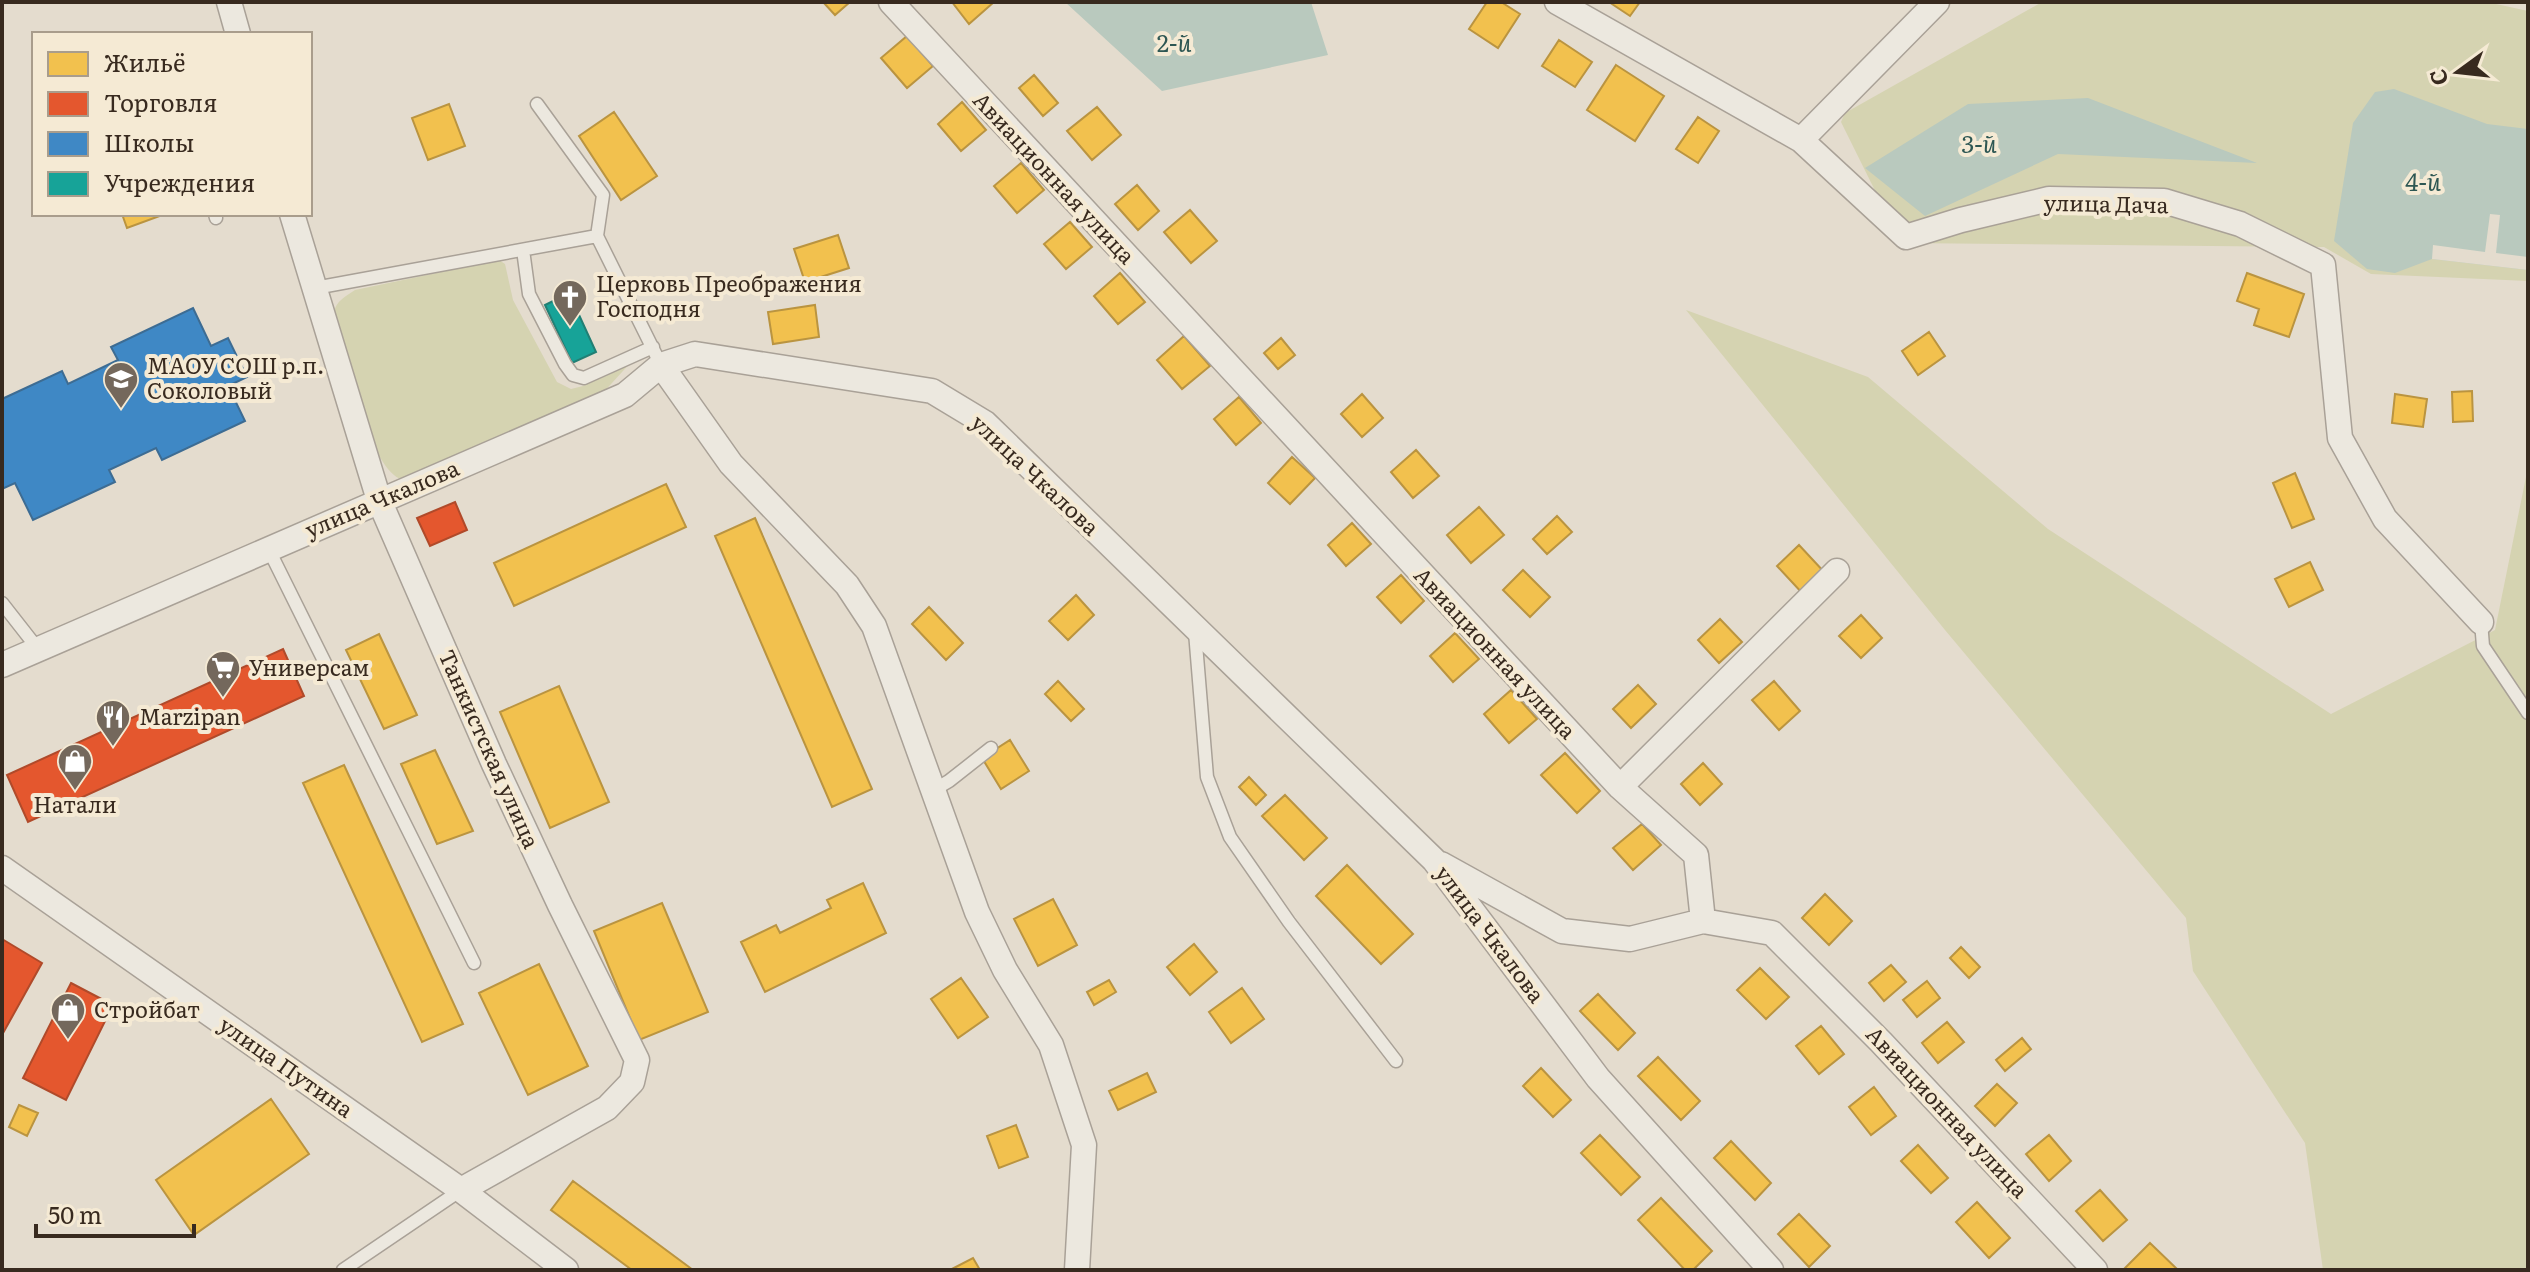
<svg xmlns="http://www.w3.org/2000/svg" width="2530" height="1272" viewBox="0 0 2530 1272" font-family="Literata,serif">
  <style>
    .green { fill: #d5d3b1 }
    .water { fill: #b9c9be }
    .pier { fill: #e4dcce }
    .homes { fill: #f2c14e; stroke: #ba9440; stroke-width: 2 }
    .shops { fill: #e4572e; stroke: #b04a2a; stroke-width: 2 }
    .schools { fill: #3f88c5; stroke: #3d6c93; stroke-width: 2 }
    .public { fill: #17a398; stroke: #217f74; stroke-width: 2 }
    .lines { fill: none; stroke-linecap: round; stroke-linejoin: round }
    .service-casing { stroke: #a9a197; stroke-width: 15 }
    .minor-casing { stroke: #a9a197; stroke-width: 27 }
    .service { stroke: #ece8df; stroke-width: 12 }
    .minor { stroke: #ece8df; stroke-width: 24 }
    .labels { text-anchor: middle; stroke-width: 8; stroke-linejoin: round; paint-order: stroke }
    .street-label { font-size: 22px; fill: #382a1f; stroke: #f5ead4 }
    .poi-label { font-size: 22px; fill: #382a1f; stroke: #f5ead4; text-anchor: start }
    .water-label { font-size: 24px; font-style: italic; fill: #2e5753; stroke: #f5ead4 }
  </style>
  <rect width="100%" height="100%" fill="#e4dcce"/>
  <!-- green -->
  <path class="green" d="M2042,2H2487L2528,11V281L2371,274L2324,247L1901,243L1841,122L1845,113Z
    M499,260L505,264L513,300L557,382L571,389L583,386L633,360L601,395L403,480C394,478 386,467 381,459C373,445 332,323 334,312C336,301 346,296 355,290Z
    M1686,310L1868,377L2048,529L2331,714L2495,630L2528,467V1270H2323L2305,1143L2193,971L2186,918L1945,630Z"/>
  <!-- water -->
  <path class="water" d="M1065,2H1311L1328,55L1162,91Z
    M2394,89L2487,124L2528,129V270L2432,259L2395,273L2367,269L2334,241L2353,123L2375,92Z
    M2088,98L2257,163L2058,154L1925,216L1865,168L1968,104Z"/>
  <!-- pier -->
  <path class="pier" d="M2490,214L2500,215L2496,253L2528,257V270L2432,259L2433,245L2485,252Z"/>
  <!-- homes -->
  <path class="homes" d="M823,2H850L835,15Z
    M952,2H994L969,24Z
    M1487,2H1501L1520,14L1498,48L1469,29Z
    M1609,2H1640L1630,16Z
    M907,36L933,66L907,88L881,58Z
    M1559,40L1592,62L1575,87L1542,66Z
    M1616,65L1664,96L1635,141L1587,110Z
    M1034,75L1058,103L1043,116L1019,88Z
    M962,102L986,130L961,151L938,124Z
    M449,104L465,146L428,160L412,118Z
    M1097,107L1121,135L1092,160L1067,131Z
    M614,112L657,176L621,200L579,136Z
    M1698,117L1719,131L1698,163L1676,149Z
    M1021,163L1044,190L1017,213L994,186Z
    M1137,185L1159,211L1138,230L1115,204Z
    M1190,210L1217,241L1191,263L1164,232Z
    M122,214H165L127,228Z
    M1070,222L1092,247L1066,269L1044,244Z
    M838,235L849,268L805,282L794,249Z
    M1120,273L1145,302L1118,324L1094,296Z
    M2247,273L2304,294L2289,337L2254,325L2259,309L2237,301Z
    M815,305L819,337L773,344L768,312Z
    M1929,332L1945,356L1918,375L1902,351Z
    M1184,336L1210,366L1182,389L1157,360Z
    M1281,338L1295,355L1278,369L1264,353Z
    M2472,391L2473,421L2453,422L2452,392Z
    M1362,394L1383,418L1362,437L1341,414Z
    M2395,394L2427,399L2423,427L2392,423Z
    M1239,397L1261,423L1236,445L1214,419Z
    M1416,450L1439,476L1413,498L1391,472Z
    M1292,457L1315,478L1290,504L1268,483Z
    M2295,473L2314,519L2292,528L2273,483Z
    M666,484L686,527L514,606L494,563Z
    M1479,507L1504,535L1471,563L1447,535Z
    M1557,516L1572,532L1547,554L1533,539Z
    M755,518L872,789L832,807L715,536Z
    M1352,523L1371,544L1346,566L1328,545Z
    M1799,545L1826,574L1804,595L1777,566Z
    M2310,562L2323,590L2289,607L2275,579Z
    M1523,570L1550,597L1530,617L1503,590Z
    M1401,575L1424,601L1401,623L1377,597Z
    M1076,595L1094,615L1068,640L1049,621Z
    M929,607L963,643L946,660L912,624Z
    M1861,615L1882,638L1861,658L1839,636Z
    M1720,619L1742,642L1719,663L1698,640Z
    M1455,633L1479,659L1453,682L1430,656Z
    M379,634L417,715L384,729L346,650Z
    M1058,681L1084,709L1071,721L1045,694Z
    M1774,681L1800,711L1779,730L1752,700Z
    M1638,685L1656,704L1631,728L1613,709Z
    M559,686L609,802L550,828L500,712Z
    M1511,690L1537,719L1509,743L1484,714Z
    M1010,740L1029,771L1001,789L982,758Z
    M435,750L473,831L437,844L401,764Z
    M1565,753L1600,791L1577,813L1541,775Z
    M1703,763L1722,784L1700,805L1681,784Z
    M344,765L463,1024L422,1042L303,783Z
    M1249,777L1266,795L1256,805L1239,787Z
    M1285,795L1327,838L1304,860L1262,816Z
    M1642,824L1661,845L1633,870L1613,848Z
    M1347,865L1413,934L1381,964L1316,896Z
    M863,883L886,933L765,992L741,942L776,925L780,933L831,908L827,900Z
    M1825,894L1852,921L1829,945L1802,918Z
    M1053,899L1077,945L1038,966L1014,919Z
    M662,903L708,1012L639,1040L594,931Z
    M1194,944L1217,972L1190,995L1167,967Z
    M1961,947L1980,967L1969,978L1950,958Z
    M539,964L588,1066L528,1095L479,993Z
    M1891,965L1906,982L1884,1001L1869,983Z
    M1760,968L1789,997L1766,1019L1737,990Z
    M961,978L988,1017L958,1038L931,999Z
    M1109,980L1116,992L1094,1005L1087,992Z
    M1927,981L1940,998L1917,1017L1903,1000Z
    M1242,988L1264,1019L1231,1043L1209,1012Z
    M1598,994L1635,1033L1618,1050L1580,1011Z
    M1947,1022L1964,1042L1938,1063L1922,1043Z
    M1821,1026L1844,1054L1819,1074L1796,1046Z
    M2022,1038L2031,1049L2005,1071L1996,1060Z
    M1658,1057L1700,1101L1681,1120L1638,1076Z
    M1541,1068L1571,1100L1553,1117L1523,1086Z
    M1147,1073L1156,1092L1118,1110L1109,1091Z
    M1997,1084L2017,1103L1995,1126L1975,1106Z
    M1874,1087L1896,1116L1871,1135L1849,1107Z
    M271,1099L309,1154L194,1235L156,1180Z
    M19,1105L38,1113L27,1136L9,1127Z
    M1016,1125L1028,1157L999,1168L987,1136Z
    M1600,1135L1640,1177L1621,1195L1581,1153Z
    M2049,1135L2071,1161L2049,1181L2026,1154Z
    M1731,1141L1771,1183L1755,1200L1714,1158Z
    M1918,1145L1948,1178L1931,1193L1901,1161Z
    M573,1181L693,1270H632L551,1210Z
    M2100,1190L2127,1220L2103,1241L2076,1211Z
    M1661,1198L1712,1251L1693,1270H1685L1638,1220Z
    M1977,1202L2010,1238L1989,1258L1956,1222Z
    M1799,1214L1830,1246L1809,1267L1778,1234Z
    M2150,1243L2178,1270H2127L2125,1268Z
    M973,1258L980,1270H950Z"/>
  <!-- shops -->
  <path class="shops" d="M455,502L467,530L430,546L417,518Z
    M283,649L304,696L28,822L7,775Z
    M2,939L42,963L2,1035Z
    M71,983L113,1005L66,1100L23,1078Z"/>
  <!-- schools -->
  <path class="schools" d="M193,308L211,346L228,338L247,377L228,386L245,421L162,460L156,448L109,470L115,482L33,520L15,483L2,489V399L62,371L68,384L118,360L111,347Z"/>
  <!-- public -->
  <path class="public" d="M569,293L596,352L572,363L545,305Z"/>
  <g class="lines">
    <!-- service casing -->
    <g class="service-casing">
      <path id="service" d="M537,104L603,195L597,236
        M215,214L216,218
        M523,250L529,294L565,364L573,375L584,378L653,347
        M315,288L597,236L661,365
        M268,548L474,963
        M2,603L38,649
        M2481,622L2483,646L2528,713
        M1195,632L1207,777L1230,837L1289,922L1396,1061
        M932,791L949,781L991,748
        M343,1270L461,1190"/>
    </g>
    <!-- minor casing -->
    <g class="minor-casing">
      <path id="minor" d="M229,2L238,34
        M891,2L1620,787L1696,855L1703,921L1772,933L1881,1042L2095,1270
        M1557,2L1801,140L1906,237L1961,220L2049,199L2164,201L2240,224L2323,265L2340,438L2385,519L2481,622
        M1801,140L1937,2
        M292,214L379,500L494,764L560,905L637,1060L632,1082L607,1108L461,1190
        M661,365L731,464L847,585L874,626L977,912L1005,970L1051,1045L1084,1145L1077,1270
        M2,665L625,395L661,365L695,354L932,391L985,423L1434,860L1598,1078L1771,1270
        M1620,787L1837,571
        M1441,864L1562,931L1630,939L1703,921
        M2,868L461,1190L566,1270"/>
    </g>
    <!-- service -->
    <use href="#service" class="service"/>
    <!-- minor -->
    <use href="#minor" class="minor"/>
  </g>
  <!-- icons -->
  <defs>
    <g id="church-pin" transform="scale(1.8)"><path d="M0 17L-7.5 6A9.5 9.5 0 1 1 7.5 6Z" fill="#74685c" stroke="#f5ead4"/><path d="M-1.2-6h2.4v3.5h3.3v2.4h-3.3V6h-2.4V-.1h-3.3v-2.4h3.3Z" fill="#fff"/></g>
    <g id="school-pin" transform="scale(1.8)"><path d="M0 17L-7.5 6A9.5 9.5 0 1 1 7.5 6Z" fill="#74685c" stroke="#f5ead4"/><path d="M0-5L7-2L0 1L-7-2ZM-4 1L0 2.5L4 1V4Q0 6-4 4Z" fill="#fff"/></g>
    <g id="supermarket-pin" transform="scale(1.8)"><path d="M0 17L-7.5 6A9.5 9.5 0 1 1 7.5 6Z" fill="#74685c" stroke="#f5ead4"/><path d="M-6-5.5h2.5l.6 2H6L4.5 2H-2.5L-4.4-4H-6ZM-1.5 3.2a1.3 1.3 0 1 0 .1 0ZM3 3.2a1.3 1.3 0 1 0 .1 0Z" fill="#fff"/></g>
    <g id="restaurant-pin" transform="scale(1.8)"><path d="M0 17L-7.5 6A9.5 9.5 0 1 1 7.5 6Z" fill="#74685c" stroke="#f5ead4"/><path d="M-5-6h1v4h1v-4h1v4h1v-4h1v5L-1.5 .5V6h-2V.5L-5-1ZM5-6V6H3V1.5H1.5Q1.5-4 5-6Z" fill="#fff"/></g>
    <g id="shop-pin" transform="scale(1.8)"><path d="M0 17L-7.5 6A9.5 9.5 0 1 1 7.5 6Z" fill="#74685c" stroke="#f5ead4"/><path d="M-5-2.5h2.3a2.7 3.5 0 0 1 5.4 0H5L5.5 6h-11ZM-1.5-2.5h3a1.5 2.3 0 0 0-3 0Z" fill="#fff"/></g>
  </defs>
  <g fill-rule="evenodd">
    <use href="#church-pin" x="570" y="297"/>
    <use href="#school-pin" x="121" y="379"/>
    <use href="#supermarket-pin" x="223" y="668"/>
    <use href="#restaurant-pin" x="113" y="717"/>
    <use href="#shop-pin" x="75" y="761"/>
    <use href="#shop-pin" x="68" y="1010"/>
  </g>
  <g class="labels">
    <!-- street labels -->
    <g class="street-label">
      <text transform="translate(1054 178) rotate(47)" y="8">Авиационная улица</text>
      <text transform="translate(2106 204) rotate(1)" y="8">улица Дача</text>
      <text transform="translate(1035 475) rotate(43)" y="8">улица Чкалова</text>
      <text transform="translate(382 499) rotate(-23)" y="8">улица Чкалова</text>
      <text transform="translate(1495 653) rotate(47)" y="8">Авиационная улица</text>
      <text transform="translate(489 749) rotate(66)" y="8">Танкистская улица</text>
      <text transform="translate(1490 934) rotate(53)" y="8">улица Чкалова</text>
      <text transform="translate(286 1067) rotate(35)" y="8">улица Путина</text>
      <text transform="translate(1947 1112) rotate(47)" y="8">Авиационная улица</text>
    </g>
    <!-- poi labels -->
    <g class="poi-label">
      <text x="596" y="292">Церковь Преображения<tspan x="596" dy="25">Господня</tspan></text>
      <text x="147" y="374">МАОУ СОШ р.п.<tspan x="147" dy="25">Соколовый</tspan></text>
      <text x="249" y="676">Универсам</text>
      <text x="139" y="725">Marzipan</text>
      <text x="75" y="813" text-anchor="middle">Натали</text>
      <text x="94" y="1018">Стройбат</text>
    </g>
    <!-- water labels -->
    <g class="water-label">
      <text x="1174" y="52">2-й</text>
      <text x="1979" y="153">3-й</text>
      <text x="2423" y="191">4-й</text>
    </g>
  </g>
  <!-- border -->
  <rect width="2530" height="1272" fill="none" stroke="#382a1f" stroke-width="8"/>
  <!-- legend -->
  <rect x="32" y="32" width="280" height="184" fill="#f5ead4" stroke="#a99d8c" stroke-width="2"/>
  <rect x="48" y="52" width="40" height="24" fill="#f2c14e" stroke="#a99d8c" stroke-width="2"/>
  <text x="104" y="72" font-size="24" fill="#382a1f">Жильё</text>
  <rect x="48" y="92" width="40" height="24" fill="#e4572e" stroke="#a99d8c" stroke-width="2"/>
  <text x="104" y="112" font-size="24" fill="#382a1f">Торговля</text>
  <rect x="48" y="132" width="40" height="24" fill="#3f88c5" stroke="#a99d8c" stroke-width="2"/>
  <text x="104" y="152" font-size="24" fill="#382a1f">Школы</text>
  <rect x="48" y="172" width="40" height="24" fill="#17a398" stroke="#a99d8c" stroke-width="2"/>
  <text x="104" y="192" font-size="24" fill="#382a1f">Учреждения</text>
  <!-- north arrow -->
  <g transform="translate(2458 72) rotate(255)" stroke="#f5ead4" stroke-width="6" paint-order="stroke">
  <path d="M0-6L14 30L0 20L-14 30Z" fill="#382a1f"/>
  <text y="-12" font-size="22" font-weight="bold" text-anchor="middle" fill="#382a1f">С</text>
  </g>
  <!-- scale -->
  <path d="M36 1224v12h158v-12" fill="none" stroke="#382a1f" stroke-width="4"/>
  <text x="48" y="1224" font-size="24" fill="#382a1f" stroke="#f5ead4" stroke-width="6" paint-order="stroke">50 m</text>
</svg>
